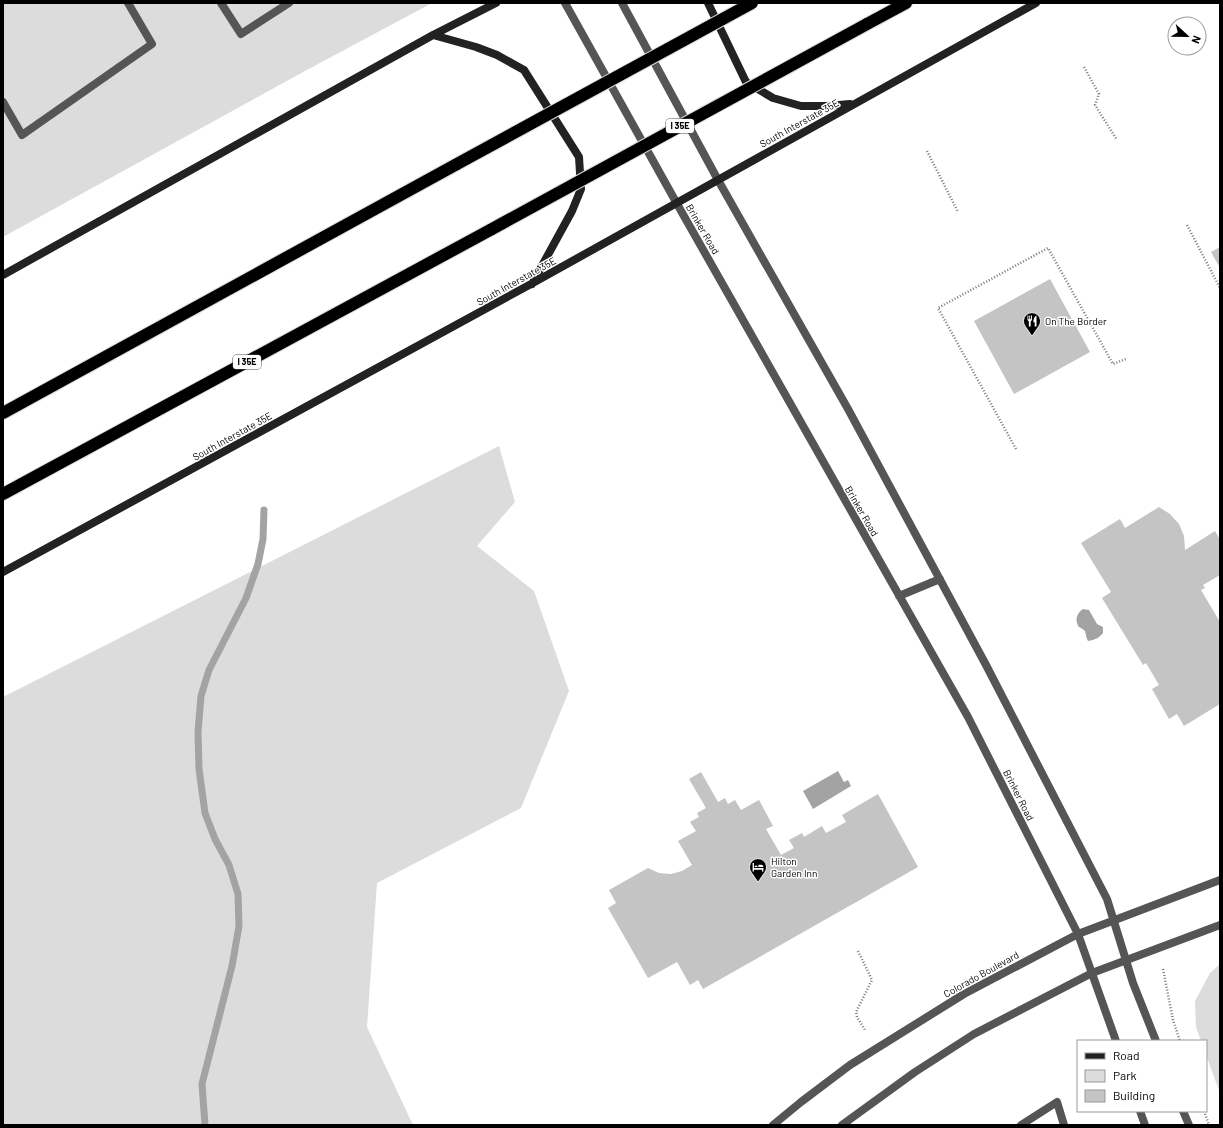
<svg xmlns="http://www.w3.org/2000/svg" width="1223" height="1128" viewBox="0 0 1223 1128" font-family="Barlow,sans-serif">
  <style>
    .green { fill: #dcdcdc }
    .water { fill: #a3a3a3 }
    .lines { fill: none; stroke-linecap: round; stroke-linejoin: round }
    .stream { stroke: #a3a3a3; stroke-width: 7 }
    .building { fill: #c4c4c4 }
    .motorway-casing { stroke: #dbdbdb; stroke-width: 14 }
    .path { stroke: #777; stroke-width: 2.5; stroke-dasharray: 1 2; stroke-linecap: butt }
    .service { stroke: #555; stroke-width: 8 }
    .tertiary { stroke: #555; stroke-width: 8 }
    .secondary { stroke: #222; stroke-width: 8 }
    .motorway { stroke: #000; stroke-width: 12 }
    .motorway-bridge-casing { stroke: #dbdbdb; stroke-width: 14; stroke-linecap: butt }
    .motorway-bridge { stroke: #000; stroke-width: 12 }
    .labels { text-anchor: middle; stroke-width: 3; stroke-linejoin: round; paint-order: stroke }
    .shield { fill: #fff; stroke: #4c4c4c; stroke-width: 1 }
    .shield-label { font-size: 9px; font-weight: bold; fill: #000 }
    .street-label { font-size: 10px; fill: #000; stroke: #fff }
    .poi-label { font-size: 10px; fill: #000; stroke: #fff; text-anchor: start }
  </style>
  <rect width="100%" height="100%" fill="#fff"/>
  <!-- green -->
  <path class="green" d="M3,3H432L305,71L3,237Z
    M499,446L515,502L477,546L534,591L569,691L521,808L377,883L367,1027L413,1125H3V697Z
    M1220,964V1093L1206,1055V1041H1201L1196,1027L1195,1001L1210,973Z"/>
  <!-- water -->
  <path class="water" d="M1083,609L1089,610L1097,624L1103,627V633C1099,638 1095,640 1088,641C1086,638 1086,634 1085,631C1083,629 1081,628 1079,627C1074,620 1077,613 1083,609Z
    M838,771L844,782L848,780L851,786L813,809L803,791Z"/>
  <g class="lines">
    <!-- stream -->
    <path class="stream" d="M205,1125L202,1084L232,966L239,926L238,894L229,865L215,839L205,813L199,769L198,732L201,696L209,670L246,598L258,564L263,539L264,510"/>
  </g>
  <!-- building -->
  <path class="building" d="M1220,247V268L1211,252Z
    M1050,279L1090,352L1014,394L974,321Z
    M1159,507L1170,514L1179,524L1184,536L1185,550L1215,531L1220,540V575L1203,585L1205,588L1201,590L1220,622V704L1184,726L1177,714L1169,719L1152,689L1159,685L1146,663L1143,665L1102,598L1111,592L1081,543L1120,519L1125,528Z
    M701,772L718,802L725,798L728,804L735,800L741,810L759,800L773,826L766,829L781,855L794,848L789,840L802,833L804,837L822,826L826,833L846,822L842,815L878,794L918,867L703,989L698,980L690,985L677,962L648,978L608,908L616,903L609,890L648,868L659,873L671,874L682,871L692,865L678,841L696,831L690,822L699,817L697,813L706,808L689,779Z"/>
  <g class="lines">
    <!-- motorway casing -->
    <g class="motorway-casing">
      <path id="motorway" d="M867,24L906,3
        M3,413L457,164
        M3,494L492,229"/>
    </g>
    <!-- path -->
    <path class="path" d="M1084,67L1099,94L1095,105L1117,140
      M927,151L958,212
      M1187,225L1220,288
      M1016,449L938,308L1048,248L1113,364L1126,359
      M858,951L872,980L856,1012L857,1017L865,1030
      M1163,969L1173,1020L1180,1041
      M1204,1111L1209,1125"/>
    <!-- service -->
    <path class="service" d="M221,3L241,34L289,3
      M3,102L22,135L152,44L128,3
      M1021,1125L1057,1102L1064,1125"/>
    <!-- tertiary -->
    <path class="tertiary" d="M565,3L676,202L968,717L1078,934L1116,1041
      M622,3L718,180L848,409L986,665L1107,899L1133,983L1156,1041
      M899,596L940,579
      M1140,1111L1145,1125
      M1183,1111L1189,1125
      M773,1125L801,1102L850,1065L964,994L1078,934L1220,880
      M842,1125L915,1072L974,1034L1092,973L1220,925"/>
    <!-- secondary -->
    <path class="secondary" d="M708,3L746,82L773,98L801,106H827L850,104
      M433,35L476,47L497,55L524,70L579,157L581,189L572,211L532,284
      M3,275L433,35L496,3
      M3,572L531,284L1036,3"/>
    <!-- motorway -->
    <use href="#motorway" class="motorway"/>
    <!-- motorway-bridge casing -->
    <g class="motorway-bridge-casing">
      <path id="motorway-bridge" d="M457,164L752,3
        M492,229L867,24"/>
    </g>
    <!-- motorway-bridge -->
    <use href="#motorway-bridge" class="motorway-bridge"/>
  </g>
  <!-- icons -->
  <defs>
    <g id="restaurant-pin" transform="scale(0.9)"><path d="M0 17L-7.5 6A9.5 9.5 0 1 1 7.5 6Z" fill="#000" stroke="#fff"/><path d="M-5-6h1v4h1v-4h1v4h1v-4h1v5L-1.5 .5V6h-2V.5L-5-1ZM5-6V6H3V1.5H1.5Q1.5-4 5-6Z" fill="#fff"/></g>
    <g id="hotel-pin" transform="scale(0.9)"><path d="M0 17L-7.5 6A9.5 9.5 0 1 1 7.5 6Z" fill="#000" stroke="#fff"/><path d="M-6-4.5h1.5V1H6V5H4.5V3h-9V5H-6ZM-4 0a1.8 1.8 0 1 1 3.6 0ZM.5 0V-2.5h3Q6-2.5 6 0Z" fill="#fff"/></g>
  </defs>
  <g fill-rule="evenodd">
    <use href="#restaurant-pin" x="1032" y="321"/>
    <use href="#hotel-pin" x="758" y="867"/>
  </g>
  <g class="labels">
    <!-- shield labels -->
    <g class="shield">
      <rect x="666" y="119" width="28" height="14" rx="3"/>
      <rect x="233" y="355" width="28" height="14" rx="3"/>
    </g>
    <g class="shield-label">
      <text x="680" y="129">I 35E</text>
      <text x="247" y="365">I 35E</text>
    </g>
    <!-- street labels -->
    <g class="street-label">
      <text transform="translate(799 123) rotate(-29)" y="4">South Interstate 35E</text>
      <text transform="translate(703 229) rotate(60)" y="4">Brinker Road</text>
      <text transform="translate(516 281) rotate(-29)" y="4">South Interstate 35E</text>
      <text transform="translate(232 436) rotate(-29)" y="4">South Interstate 35E</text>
      <text transform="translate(862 511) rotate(60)" y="4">Brinker Road</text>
      <text transform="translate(1019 795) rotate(63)" y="4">Brinker Road</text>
      <text transform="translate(981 974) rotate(-29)" y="4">Colorado Boulevard</text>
    </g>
    <!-- poi labels -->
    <g class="poi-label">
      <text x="1045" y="325">On The Border</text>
      <text x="771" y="865">Hilton<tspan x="771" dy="12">Garden Inn</tspan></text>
    </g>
  </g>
  <!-- border -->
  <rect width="1223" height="1128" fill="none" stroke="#000000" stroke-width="8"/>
  <!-- legend -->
  <rect x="1077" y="1040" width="130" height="72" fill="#ffffff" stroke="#999999"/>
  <rect x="1085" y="1053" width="20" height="6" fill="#222222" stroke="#999999"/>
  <text x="1113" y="1060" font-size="12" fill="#000000">Road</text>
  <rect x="1085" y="1070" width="20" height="12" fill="#dcdcdc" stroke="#999999"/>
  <text x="1113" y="1080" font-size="12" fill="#000000">Park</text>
  <rect x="1085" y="1090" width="20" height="12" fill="#c4c4c4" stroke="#999999"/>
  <text x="1113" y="1100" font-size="12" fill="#000000">Building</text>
  <!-- north arrow -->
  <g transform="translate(1187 36) rotate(112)"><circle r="19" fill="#ffffff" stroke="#999999"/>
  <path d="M0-3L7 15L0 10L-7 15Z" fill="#000000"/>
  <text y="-6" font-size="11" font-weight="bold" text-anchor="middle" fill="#000000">N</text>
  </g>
</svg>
